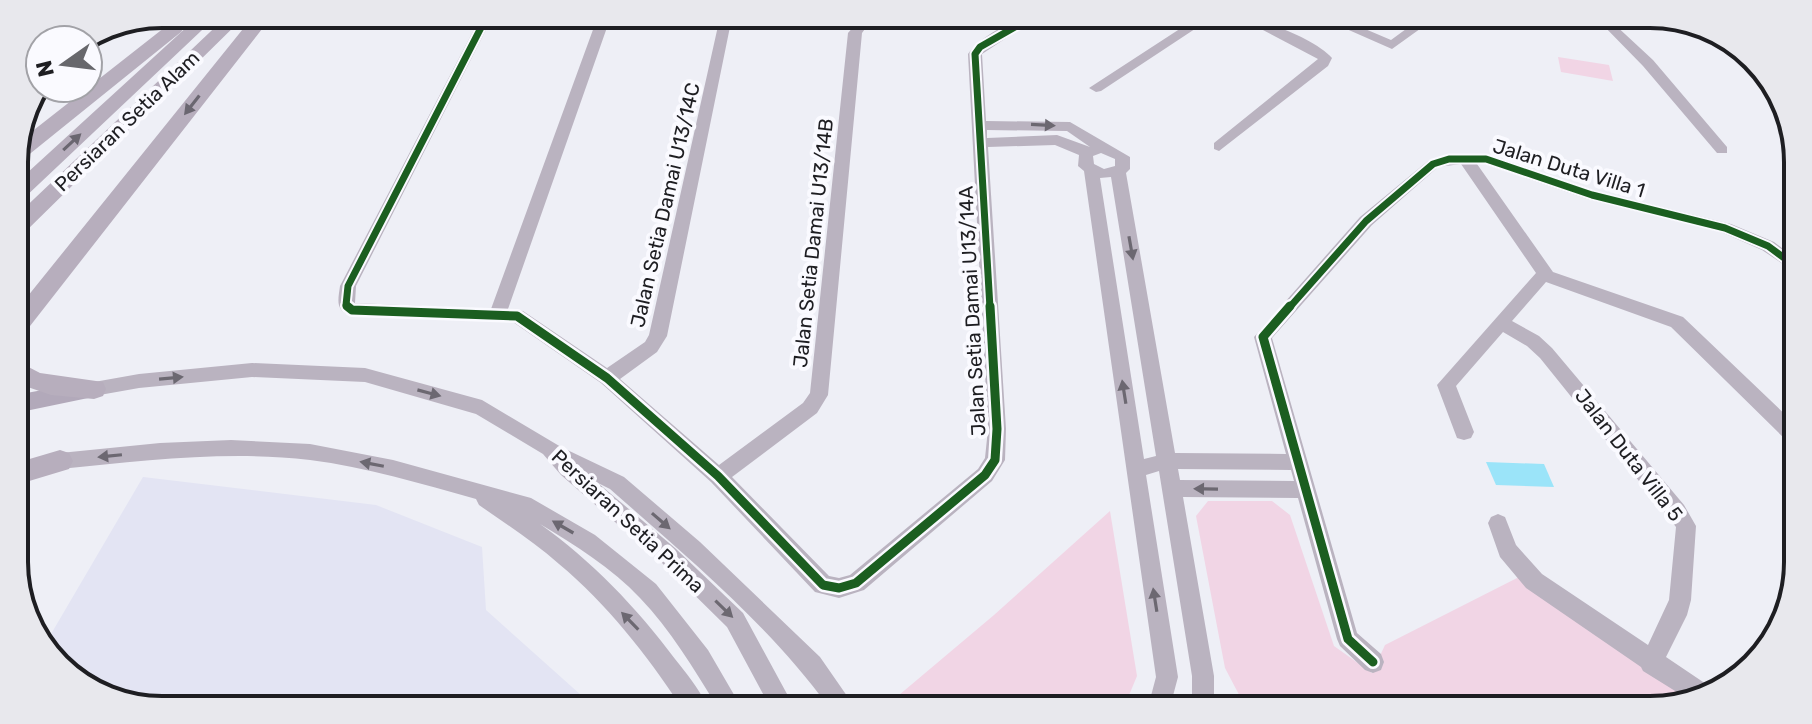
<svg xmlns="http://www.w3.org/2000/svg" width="1812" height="724" viewBox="0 0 1812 724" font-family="Rubik,sans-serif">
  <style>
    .built { fill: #e3e4f3 }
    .green { fill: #f1d5e5 }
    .water { fill: #9be4f9 }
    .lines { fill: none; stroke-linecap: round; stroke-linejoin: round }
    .minor { fill: #bab3c0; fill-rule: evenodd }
    .major { fill: #b2a9ba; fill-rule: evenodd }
    .highway { fill: #b7aebd; fill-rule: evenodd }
    .cycleway-far1-casing { stroke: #fafaff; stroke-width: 11 }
    .cycleway-casing { stroke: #fafaff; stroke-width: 14 }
    .cycleway-far1 { stroke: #1b5e20; stroke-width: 7 }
    .cycleway { stroke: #1b5e20; stroke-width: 9 }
    .oneway { fill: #6a6670 }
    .oneway2 { fill: #6c6871 }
    .labels { text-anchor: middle; stroke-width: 8; stroke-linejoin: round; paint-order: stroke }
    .street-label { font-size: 20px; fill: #1e1e22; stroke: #fafaff }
    .rim { fill: none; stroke: #1e1e22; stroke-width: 4 }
  </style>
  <rect width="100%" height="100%" fill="#eeeff6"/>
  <!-- built -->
  <path class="built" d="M143,477L376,505L482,547L486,610L591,704L114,702L50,659L44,646Z"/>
  <!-- green -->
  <path class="green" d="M1558,57L1609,65L1613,81L1561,72Z
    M1208,501H1272L1290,515L1334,646L1372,673L1385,645L1521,576L1694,697L1660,710L1246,708L1225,668L1196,516Z
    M1110,511L1137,676L1127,700L1119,707L886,706L994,615Z"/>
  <!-- water -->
  <path class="water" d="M1486,462L1544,464L1554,487L1496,485Z"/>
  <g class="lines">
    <!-- minor -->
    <path class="minor" d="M481,16H493L356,286L355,303L491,309L598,16H611L508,309L523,311L607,368L645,342L649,335L720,17H732L667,336L657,352L620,379L719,465L803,403L810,393L848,33L861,18H873L862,33L828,395L817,413L732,477L829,576L839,578L850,575L978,469L985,458L988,429L968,54C981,36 1014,17 1035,19L982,54L986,121L1070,122L1130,157V169L1126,173L1175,453L1286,454L1254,337L1360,217L1428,161L1449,154H1486L1596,191L1731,224L1774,242L1795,258V272L1762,250L1721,232L1587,199L1485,164H1477L1553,272L1683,317L1793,422L1792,442L1786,440L1671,327L1546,282L1512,321L1539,336L1552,348L1684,505L1696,526L1691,600L1687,615L1666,657L1709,686L1711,691L1688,699L1643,671L1641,667L1526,588L1500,557L1488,523L1491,517L1498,514L1505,517L1516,545L1542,574L1648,645L1669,600L1676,527L1540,358L1527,346L1503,332L1456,386L1474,432L1471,438L1464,440L1457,438L1437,385L1536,273L1461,164L1438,167L1372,225L1272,338L1357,633L1381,654L1384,662L1381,670L1373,673L1365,670L1340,646L1337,639L1298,498L1183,497L1214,676V707H1192V676L1159,471L1146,475L1178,677L1170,707H1148L1156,677L1084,171L1078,166L1079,155L1055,145L988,147L1006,429L1005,460L992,481L864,590L839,598L815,592L711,482L601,383L513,322L352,316C335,311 338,301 340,286ZM987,130L1067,131L1090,147L1057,135L987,138ZM1101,153L1115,159V166L1104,169L1094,164L1093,156ZM1111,177L1156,456L1144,459L1100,178ZM1178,469L1291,470L1294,481L1180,480Z
      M1195,19H1210L1101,91L1096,92L1089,88Z
      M1244,20C1267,20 1316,40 1332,58L1328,66L1219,151L1214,149V143L1318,59Z
      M1326,20H1344L1391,40L1417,21H1431L1392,49Z
      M1599,21L1612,22L1653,60L1727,147V153H1717L1643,66Z
      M252,363L365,368L482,400L561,447L624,477L700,542L820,657L854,706H828C769,625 685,555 610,489L598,483L675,548L743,613L793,705H769L727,627L661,562L561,475L543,454L476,414L365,382L252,377L139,388L94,396L87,394L85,389L87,384L94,382L139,374Z
      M231,440L310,444L393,460L531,498L595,535L656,584L708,650L740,705H716C694,669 670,629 640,598C612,568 575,545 540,524C592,561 637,608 675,659C686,673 699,688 706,705H680C646,654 607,604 559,564C534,542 506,524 479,505L476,499C422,484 366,467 310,460C227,450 143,461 60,469L53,467L50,461L53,455L60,453L160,443Z"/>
    <!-- major -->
    <path class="major" d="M85,382L93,385L96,391L93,397L16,413V395Z"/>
    <!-- highway -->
    <path class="highway" d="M201,14H219L22,200L15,202V184Z
      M229,14H247L23,234L15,236V217Z
      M255,14L273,15L23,335L15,338V312Z
      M175,23L181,24L184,28L181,32L21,161L14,162L16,144L169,24Z
      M15,360L40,373L103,382L106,389L103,396L94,399L51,395L16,383Z
      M60,450L69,453L73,461L69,469L16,485V463Z"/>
    <!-- cycleway-far1 casing -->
    <g class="cycleway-far1-casing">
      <path id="cycleway-far1" d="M350,308L346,305L348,286L487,16
        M990,308L975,54L980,47L1029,19
        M1289,308L1366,221L1433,164L1449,159H1486L1592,195L1725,228L1768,246L1795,266"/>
    </g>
    <!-- cycleway casing -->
    <g class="cycleway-casing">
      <path id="cycleway" d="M347,306L352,310L517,316L607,378L718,476L823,585L839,588L856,583L985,475L995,460L997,429L990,306
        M1290,306L1263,337L1348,639L1373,662"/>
    </g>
    <!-- cycleway-far1 -->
    <use href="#cycleway-far1" class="cycleway-far1"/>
    <!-- cycleway -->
    <use href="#cycleway" class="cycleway"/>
  </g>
  <!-- one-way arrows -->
  <defs><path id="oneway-solid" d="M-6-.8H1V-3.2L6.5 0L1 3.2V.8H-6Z" transform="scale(2)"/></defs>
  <g class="oneway">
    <use href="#oneway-solid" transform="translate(192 105) rotate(128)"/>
    <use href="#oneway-solid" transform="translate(72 142) rotate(-43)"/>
  </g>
  <g class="oneway2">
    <use href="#oneway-solid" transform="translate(1043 125) rotate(3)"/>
    <use href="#oneway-solid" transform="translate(1131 248) rotate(80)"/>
    <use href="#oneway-solid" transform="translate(171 378) rotate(-5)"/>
    <use href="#oneway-solid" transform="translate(1124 392) rotate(-99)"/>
    <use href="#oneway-solid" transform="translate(429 393) rotate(15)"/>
    <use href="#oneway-solid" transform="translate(110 456) rotate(174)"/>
    <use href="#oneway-solid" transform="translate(372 464) rotate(-169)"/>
    <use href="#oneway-solid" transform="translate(1206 489) rotate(-179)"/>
    <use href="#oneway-solid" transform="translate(661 521) rotate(41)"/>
    <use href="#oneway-solid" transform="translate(563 527) rotate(-150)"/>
    <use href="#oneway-solid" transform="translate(1155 600) rotate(-99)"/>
    <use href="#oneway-solid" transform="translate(724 609) rotate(44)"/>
    <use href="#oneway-solid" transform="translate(630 621) rotate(-134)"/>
  </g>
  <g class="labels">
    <!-- street labels -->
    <g class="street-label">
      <text transform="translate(127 121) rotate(-44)" y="7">Persiaran Setia Alam</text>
      <text transform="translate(1569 168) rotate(17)" y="7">Jalan Duta Villa 1</text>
      <text transform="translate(665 205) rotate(-77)" y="7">Jalan Setia Damai U13/14C</text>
      <text transform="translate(813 243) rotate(-84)" y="7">Jalan Setia Damai U13/14B</text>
      <text transform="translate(972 311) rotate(-93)" y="7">Jalan Setia Damai U13/14A</text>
      <text transform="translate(1629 455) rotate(52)" y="7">Jalan Duta Villa 5</text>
      <text transform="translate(628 521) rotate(43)" y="7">Persiaran Setia Prima</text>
    </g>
  </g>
  <!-- crop -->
  <path d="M0 0H1812V724H0ZM162 28H1650A134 134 0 0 1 1784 162V562A134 134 0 0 1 1650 696H162A134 134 0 0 1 28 562V162A134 134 0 0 1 162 28Z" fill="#e8e8ed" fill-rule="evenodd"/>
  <path class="rim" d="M162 28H1650A134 134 0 0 1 1784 162V562A134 134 0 0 1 1650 696H162A134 134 0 0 1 28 562V162A134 134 0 0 1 162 28Z"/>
  <!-- north arrow -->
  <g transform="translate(64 64) rotate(256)"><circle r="38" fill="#fafaff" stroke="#a2a2a7" stroke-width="2"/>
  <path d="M0-6L14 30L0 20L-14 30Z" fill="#67676c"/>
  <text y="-12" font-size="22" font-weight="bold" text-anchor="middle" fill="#1e1e22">N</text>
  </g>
</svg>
